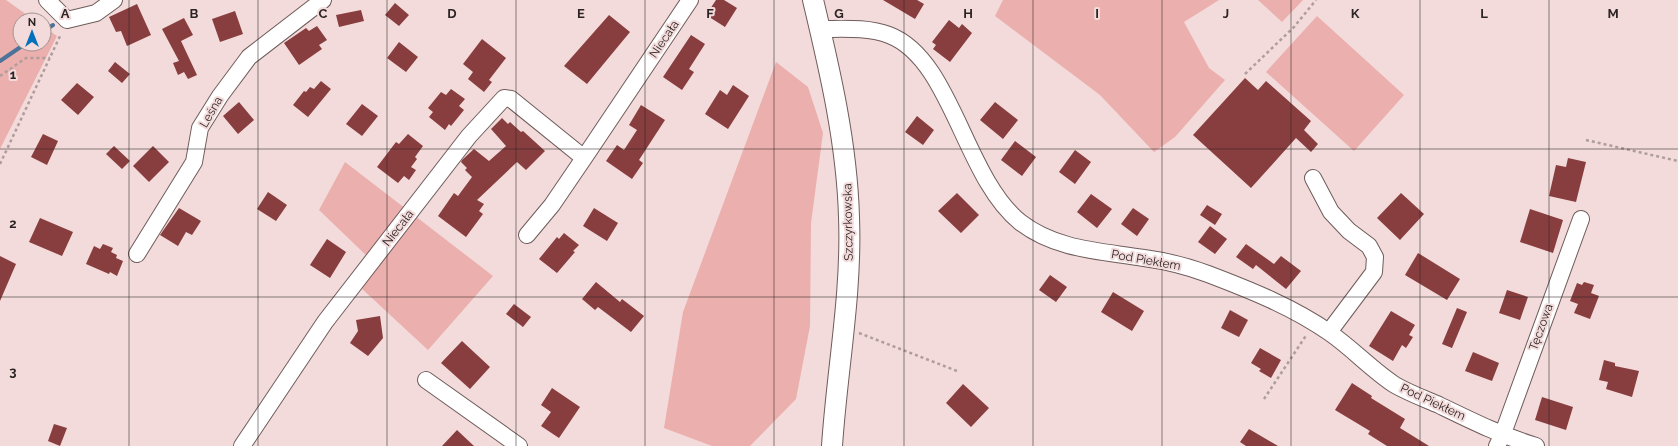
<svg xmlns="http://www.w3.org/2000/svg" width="1678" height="446" viewBox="0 0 1678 446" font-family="Raleway,sans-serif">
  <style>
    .green { fill: #ebafad }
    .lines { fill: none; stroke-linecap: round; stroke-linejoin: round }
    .stream { stroke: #4d739a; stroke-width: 4 }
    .building { fill: #883d3e }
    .minor-casing { stroke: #6f5c5b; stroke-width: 18 }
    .major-casing { stroke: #6f5c5b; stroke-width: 22 }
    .path { stroke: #af9d9c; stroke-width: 2.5; stroke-dasharray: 3 3; stroke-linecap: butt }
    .minor { stroke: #fff; stroke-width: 16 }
    .major { stroke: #fff; stroke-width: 20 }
    .grid { fill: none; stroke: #2c2424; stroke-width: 1; stroke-opacity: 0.55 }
    .labels { text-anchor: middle; stroke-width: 4; stroke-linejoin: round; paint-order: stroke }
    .street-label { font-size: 12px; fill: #2c2424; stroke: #f2dbda }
    .grid-label { font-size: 13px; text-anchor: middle; font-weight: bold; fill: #2c2424; stroke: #f2dbda; stroke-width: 4; stroke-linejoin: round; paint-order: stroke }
  </style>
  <rect width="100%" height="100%" fill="#f2dbda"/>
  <!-- green -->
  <path class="green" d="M0,0H6L34,20H20V44H44V27L57,36L0,149Z
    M1003,0H1219L1184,22L1209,68L1225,80L1175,137L1154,152L1100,95L995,16Z
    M1258,0H1303L1282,22Z
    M1317,16L1404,95L1354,151L1266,72Z
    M776,62L808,87L823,133L811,223L810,326L796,399L750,446H712L664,428L683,312Z
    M345,162L493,276L428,350L360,287L369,258L319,210Z"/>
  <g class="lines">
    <!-- stream -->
    <path class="stream" d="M44,31L53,25
      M0,61L25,44"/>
  </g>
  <!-- building -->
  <path class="building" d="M716,0H724L737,8L725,27L706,15Z
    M883,0H917L924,4L915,19Z
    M395,3L409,15L399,26L385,15Z
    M137,4L151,35L127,46L121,31L116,32L109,17Z
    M361,10L364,21L339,27L336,15Z
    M235,11L243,34L220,42L212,19Z
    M609,15L630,32L587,84L564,66Z
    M184,18L193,35L181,41L197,75L188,79L184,72L178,75L173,63L179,61L162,29Z
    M949,20L959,28L962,24L972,33L950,62L933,49L936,45L932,42Z
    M317,26L327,40L319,45L322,49L299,65L284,43L306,28L309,31Z
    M691,35L705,44L689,69L694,72L682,90L663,77Z
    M482,39L506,58L489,80L492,82L484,92L468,79L473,72L463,64Z
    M399,42L418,57L406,72L387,58Z
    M115,62L130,74L122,83L108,71Z
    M1245,78L1258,90L1266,81L1311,121L1304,130L1318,144L1311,152L1296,138L1251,188L1193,135Z
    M321,81L331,89L308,117L293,105L304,91L306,92L310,87L314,89Z
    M77,83L94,97L78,115L61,100Z
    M733,85L749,96L728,129L705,114L720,90L727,95Z
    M451,89L465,99L459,106L464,110L451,126L449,124L445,130L429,117L433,112L428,108L441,92L446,95Z
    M239,102L254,120L238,134L223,116Z
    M995,102L1018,120L1003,139L980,120Z
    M362,104L378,116L362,136L346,124Z
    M641,105L665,120L639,160L643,163L632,179L606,161L617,145L624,150L637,130L629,125Z
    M917,116L934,130L923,145L905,132Z
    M502,118L508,124L510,122L521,132L523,131L545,151L526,170L517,162L477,200L484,204L479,211L483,214L466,237L438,216L454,193L458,196L472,177L465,170L467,168L461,162L462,160L474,149L489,161L506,146L491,129Z
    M43,134L58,141L47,165L31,157Z
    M408,134L423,146L415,157L417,159L411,167L416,170L409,180L404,176L398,183L377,167L396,142L399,144Z
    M1015,141L1036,157L1022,176L1001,160Z
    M114,146L130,161L122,169L106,154Z
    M153,146L169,162L149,182L133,166Z
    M1075,150L1091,162L1075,184L1059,172Z
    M1568,158L1586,162L1576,202L1549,196L1556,165L1566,167Z
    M268,192L287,205L276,221L257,209Z
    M957,193L979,215L961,233L938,211Z
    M1401,193L1424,214L1400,240L1377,218Z
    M1091,194L1112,209L1097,228L1077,212Z
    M1207,205L1222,214L1215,225L1200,215Z
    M179,208L201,221L192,235L186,232L178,246L160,235Z
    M594,208L618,223L607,241L583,226Z
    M1133,208L1149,219L1137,236L1121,224Z
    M1530,209L1563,220L1553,253L1520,242Z
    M40,218L73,232L62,256L29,242Z
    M1210,226L1227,239L1215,254L1198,242Z
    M564,233L579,245L573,251L575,252L557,273L539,259L557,237L559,239Z
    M327,239L346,252L330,278L310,265Z
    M103,244L113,248L111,252L117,255L116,258L123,261L117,276L110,272L109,274L86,264L94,246L100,249Z
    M1246,244L1274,264L1281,256L1301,271L1286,289L1256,265L1253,269L1236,257Z
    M1418,253L1460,279L1447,300L1405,275Z
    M0,256L16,264L0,301Z
    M1050,275L1067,287L1056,302L1039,290Z
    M596,282L620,302L622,299L644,316L631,332L598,307L595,310L582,299Z
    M1584,282L1594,285L1591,293L1599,296L1590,319L1574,313L1578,304L1570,301L1577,283L1582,285Z
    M1507,290L1528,297L1520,320L1499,313Z
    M1113,292L1144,311L1132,331L1101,312Z
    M514,304L531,317L523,327L506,314Z
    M1457,308L1467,312L1452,348L1442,344Z
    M1230,310L1248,320L1239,337L1221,328Z
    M1391,311L1415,325L1409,335L1413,337L1406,348L1402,345L1393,361L1369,346Z
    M380,316L383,338L368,356L350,343L358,331L356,320Z
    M462,341L490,367L470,389L441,363Z
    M1260,348L1281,360L1271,378L1259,371L1261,369L1251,363Z
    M1473,352L1499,363L1492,381L1465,371Z
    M1604,360L1615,363V366L1639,371L1632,397L1606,389L1608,382L1599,380Z
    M1352,383L1372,396L1371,398L1405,419L1400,428L1429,446H1387L1368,434L1370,431L1335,410Z
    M963,384L989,408L971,427L946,403Z
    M552,388L580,407L559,438L541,426L551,412L541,405Z
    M1542,397L1573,407L1566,430L1535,420Z
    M54,424L67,428L60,446L48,441Z
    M1249,429L1278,446H1246L1240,442Z
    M457,430L474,446H442Z"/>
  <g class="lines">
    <!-- minor casing -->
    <g class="minor-casing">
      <path id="minor" d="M47,0L67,20L96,13L114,0
        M820,29C843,29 867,27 889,35C952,59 964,177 1020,222C1056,250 1101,251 1144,258C1166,261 1187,266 1208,274C1250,290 1293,307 1330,333C1353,349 1372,370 1395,385C1409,393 1425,399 1439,405C1472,421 1500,435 1536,446
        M1313,178L1331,212L1349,231L1369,246L1375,257L1374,272L1329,332
        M527,235L552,205L584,158
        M137,254L194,162L200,128L220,96L249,57L323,0
        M426,380L519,446
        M242,446L325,322L469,136L504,98L511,99L584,158L690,0
        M1497,446L1502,436L1581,219"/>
    </g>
    <!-- major casing -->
    <g class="major-casing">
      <path id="major" d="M813,0C830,71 847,144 849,217C852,294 837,370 832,446"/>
    </g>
    <!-- path -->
    <path class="path" d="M1245,74L1294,27L1316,0
      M0,76L26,58H50
      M1586,140L1678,161
      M0,164L61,34
      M859,333L957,371
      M1264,399L1307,334"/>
    <!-- minor -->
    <use href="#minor" class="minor"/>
    <!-- major -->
    <use href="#major" class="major"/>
  </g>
  <!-- grid -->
  <path class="grid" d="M129,0V446M258,0V446M387,0V446M516,0V446M645,0V446M774,0V446M904,0V446M1033,0V446M1162,0V446M1291,0V446M1420,0V446M1549,0V446M0,149H1678M0,297H1678"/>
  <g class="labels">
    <!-- street labels -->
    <g class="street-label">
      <text transform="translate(664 39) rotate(-56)" y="4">Niecała</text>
      <text transform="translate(211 112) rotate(-60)" y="4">Leśna</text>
      <text transform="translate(848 222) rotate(-91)" y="4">Szczyrkowska</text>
      <text transform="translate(398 228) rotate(-52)" y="4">Niecała</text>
      <text transform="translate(1146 260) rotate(10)" y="4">Pod Piekłem</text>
      <text transform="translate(1541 327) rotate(-70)" y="4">Tęczowa</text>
      <text transform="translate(1433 402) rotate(25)" y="4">Pod Piekłem</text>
    </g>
  </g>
  <g class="grid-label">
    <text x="65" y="18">A</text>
    <text x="194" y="18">B</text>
    <text x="323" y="18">C</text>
    <text x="452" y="18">D</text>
    <text x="581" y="18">E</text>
    <text x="710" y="18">F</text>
    <text x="839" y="18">G</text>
    <text x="968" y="18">H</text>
    <text x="1097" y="18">I</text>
    <text x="1226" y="18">J</text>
    <text x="1355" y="18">K</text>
    <text x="1484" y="18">L</text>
    <text x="1613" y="18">M</text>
    <text x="13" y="79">1</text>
    <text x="13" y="228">2</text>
    <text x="13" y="376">3</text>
  </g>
  <!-- north arrow -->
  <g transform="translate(32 32)"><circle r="19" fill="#f2dbda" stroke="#a39291"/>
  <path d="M0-3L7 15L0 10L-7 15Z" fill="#0370bb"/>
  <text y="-6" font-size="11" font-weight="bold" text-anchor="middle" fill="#2c2424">N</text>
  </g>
</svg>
